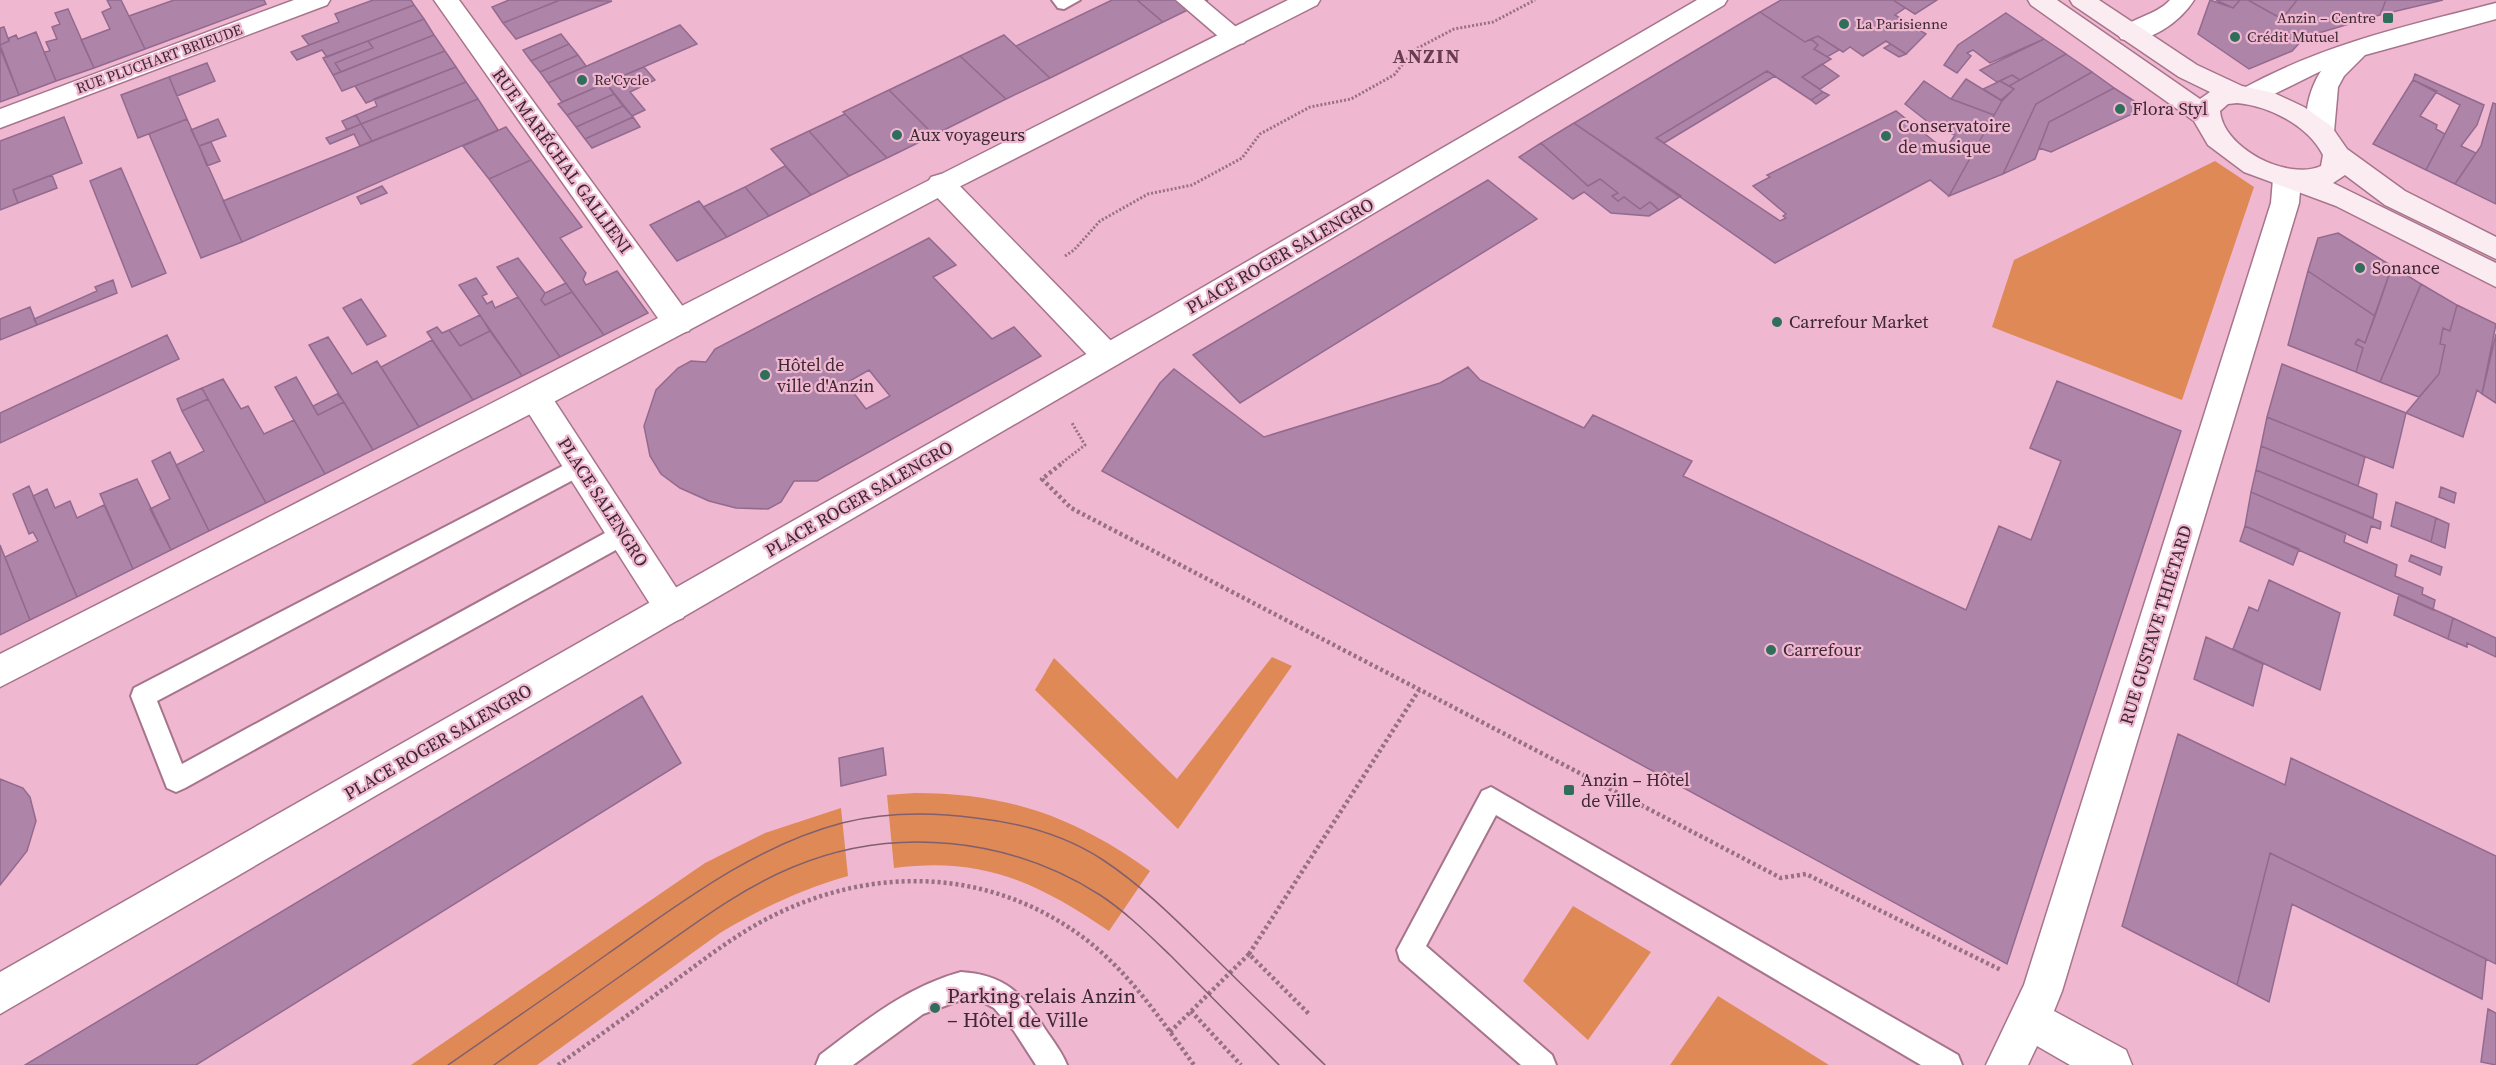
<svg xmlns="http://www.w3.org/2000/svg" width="2496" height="1065" viewBox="0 0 2496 1065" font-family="'Source Serif 4',serif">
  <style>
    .green { fill: #de8956 }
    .building { fill: #ae84a9; stroke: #936a8e; stroke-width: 1.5; fill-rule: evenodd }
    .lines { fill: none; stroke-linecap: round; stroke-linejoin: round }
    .service-casing { stroke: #a7748b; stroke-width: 4 }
    .minor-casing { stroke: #a7748b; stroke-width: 3 }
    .tertiary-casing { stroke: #a7748b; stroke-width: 3 }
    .secondary-casing { stroke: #a7748b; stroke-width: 3 }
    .path-far1 { stroke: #977082; stroke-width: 3; stroke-dasharray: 2 2; stroke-linecap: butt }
    .path { stroke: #977082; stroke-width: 4.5; stroke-dasharray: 3 3; stroke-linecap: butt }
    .service { fill: #fff; fill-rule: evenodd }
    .minor { fill: #fff; fill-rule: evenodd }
    .tertiary { fill: #fff; fill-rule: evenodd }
    .secondary { fill: #fbecf2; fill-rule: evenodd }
    .tram { stroke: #825f6f; stroke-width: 1.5 }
    .poi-dot { fill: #2f6e5b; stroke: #efb7d0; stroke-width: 2 }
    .labels { text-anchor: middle; stroke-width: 4.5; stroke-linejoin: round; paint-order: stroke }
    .far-poi-label { font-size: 15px; fill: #3e2832; stroke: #efb7d0; text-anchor: start }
    .far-street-label { font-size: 15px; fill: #3e2832; stroke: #efb7d0 }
    .poi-label { font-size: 18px; fill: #3e2832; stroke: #efb7d0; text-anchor: start }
    .street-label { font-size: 18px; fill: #3e2832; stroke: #efb7d0 }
    .far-district-label { font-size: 20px; font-weight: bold; letter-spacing: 1.5px; fill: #693b51; stroke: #efb7d0 }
    .near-poi-label { font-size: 21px; fill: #3e2832; stroke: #efb7d0; text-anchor: start }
  </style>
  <rect width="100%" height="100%" fill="#efb7d0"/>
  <!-- green -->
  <path class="green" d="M2215,161L2254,187L2182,400L1992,327L2014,260Z
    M1272,657L1292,666L1178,829L1035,690L1054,658L1177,779Z
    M915,793C1008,793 1075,817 1150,871L1109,931C1038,883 983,856 894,868L887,795Z
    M841,808L848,876C802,889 760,909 720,933L537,1065H411L705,863L765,833Z
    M1573,906L1651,952L1588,1040L1523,981Z
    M1718,996L1829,1065H1670Z"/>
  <!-- building -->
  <path class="building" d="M107,0H121L145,49L94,68L81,40L110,29L102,12L111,8Z
    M174,0H264L266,4L145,49L129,16Z
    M373,0H411L414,5L309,45L302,36L339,22L335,14Z
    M509,0H560L503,23L492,7Z
    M560,0L612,1L516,39L503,23Z
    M1112,0H1137L1163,22L1050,78L1016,46Z
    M1137,0H1208L1163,22Z
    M1781,0H1893L1905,8L1895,15L1926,34L1906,54L1886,41L1863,56L1850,47L1843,52L1818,36L1805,42L1760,12Z
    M1893,0H1937L1915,14Z
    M2210,0L2233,8L2240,0H2248L2282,19L2297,0H2386L2380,15L2305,37L2292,51L2249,69L2198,34Z
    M2216,0H2240L2233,8Z
    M2248,0H2297L2282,19Z
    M2386,0H2443L2380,15Z
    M414,5L424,19L327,57L322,50L297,60L291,52Z
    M68,9L94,68L56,81L44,52L50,51L46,42L57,39L52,27L60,24L55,13Z
    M1760,12L1805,42L1811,39L1818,45L1814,49L1831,59L1802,77L1823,92L1811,100L1767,71L1656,138L1780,221L1786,218L1783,216L1786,214L1753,186L1770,177L1767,175L1896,111L1945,150L1955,135L1932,125L1905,104L1924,81L1951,99L1994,115L1949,196L1930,180L1775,263L1574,123Z
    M2006,13L2044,39L1990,63L1973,50L1967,53L1971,56L1957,73L1944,65L1958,45Z
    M424,19L434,35L341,72L335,63L373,48L368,41Z
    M680,25L697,44L562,102L548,83Z
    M4,27L9,41L0,45V28Z
    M36,32L56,81L19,95L0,45L9,41V38L16,35L18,39Z
    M561,34L569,44L531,61L523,50Z
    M434,35L445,51L342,91L333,75Z
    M1004,35L1050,78L1006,99L960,56Z
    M1818,36L1839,50L1827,57L1814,49L1818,45L1811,39Z
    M2044,39L2066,54L2020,80L2012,75L1997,82L1980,70Z
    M368,41L373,48L335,63L341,72L333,75L323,58Z
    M569,44L578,55L540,72L531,61Z
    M1891,44L1906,54L1899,57L1884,48Z
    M0,48L19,95L0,102Z
    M445,51L456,67L366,103L355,86Z
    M2066,54L2092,72L2036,104L2003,174L1949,196L2002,101L2014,89L2009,86Z
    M578,55L586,66L548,83L540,72Z
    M960,56L1006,99L934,135L889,90Z
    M207,63L215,81L177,96L169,77Z
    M1822,64L1839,76L1820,89L1802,77Z
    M456,67L466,82L361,124L356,115L377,106L374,99Z
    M644,67L655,80L630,92L645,110L632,116L606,83Z
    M1767,71L1775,76L1664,143L1656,138Z
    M2092,72L2114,88L2049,122L2035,159L2003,174L2036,104Z
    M2415,74L2484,105L2477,125L2461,146L2476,153L2455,184L2426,170L2460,105L2413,80Z
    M2012,75L2020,80L2009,86L2000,81Z
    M169,77L187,119L138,138L121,95Z
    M1966,79L2002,101L1994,115L1951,99Z
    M2413,80L2437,91L2420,116L2437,125L2436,129L2445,134L2426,170L2373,144Z
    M2000,81L2014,89L2001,100L1983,89Z
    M466,82L478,99L372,141L361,124Z
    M606,83L614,94L567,115L558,104Z
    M2114,88L2145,108L2051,152L2039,148L2049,122Z
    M889,90L934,135L887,158L843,112Z
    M1823,92L1829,95L1816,104L1811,100Z
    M614,94L623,106L576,127L567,115Z
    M478,99L498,130L242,242L223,201Z
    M2493,103L2496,104V204L2455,184L2481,146Z
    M623,106L633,117L585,139L576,127Z
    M845,114L887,158L849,176L809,131Z
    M356,115L361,124L347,130L342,121Z
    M64,117L82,163L13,190L18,203L0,210V141Z
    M633,117L640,127L592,148L585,139Z
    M187,119L242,242L201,258L149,134Z
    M218,119L226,136L199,146L191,130Z
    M1574,123L1681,196L1659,210L1650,202L1640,209L1624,197L1618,201L1612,196L1618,193L1600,179L1588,186L1541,143Z
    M361,124L372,141L360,146L354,134L330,144L326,138Z
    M506,127L531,160L489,179L463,146Z
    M809,131L849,176L811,195L771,149Z
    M211,142L220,161L207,166L199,146Z
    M1541,143L1588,186L1600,179L1618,193L1612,196L1618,201L1624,197L1640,209L1650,202L1659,210L1649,216L1611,213L1584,192L1573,199L1519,157Z
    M531,160L582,227L560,238L586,273L583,280L586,285L617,271L648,313L604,335L489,179Z
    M785,166L811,195L769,216L745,187Z
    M121,168L166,273L132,287L90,181Z
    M52,175L57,188L18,203L13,190Z
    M1488,180L1537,219L1240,403L1193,355Z
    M382,186L387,193L361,204L357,197Z
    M745,187L769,216L727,237L703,207Z
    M699,201L727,237L677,261L650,225Z
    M2338,233L2392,266L2375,316L2308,271L2318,238Z
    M929,238L956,265L933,277L992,339L1014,327L1041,356L817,481H794L781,502L768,509L736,508L709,501L680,488L661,474L650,456L644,426L656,390L678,368L691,361L706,362L715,349ZM869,370L890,396L866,409L846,383Z
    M518,258L545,293L541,300L545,305L572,292L604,335L560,357L497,267Z
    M2392,266L2421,284L2380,382L2356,372L2363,348L2355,344L2358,339L2365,343Z
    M2308,271L2375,316L2365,343L2358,339L2355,344L2363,348L2356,372L2288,345Z
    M476,278L487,294L482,296L487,304L492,301L495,308L518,297L560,357L522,376L459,285Z
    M113,280L117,293L37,325L34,319L97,291L95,287Z
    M566,283L572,292L545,305L541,300L545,293Z
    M2421,284L2457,305L2450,331L2443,328L2440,344L2445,345L2439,374L2419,397L2380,382Z
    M361,299L386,336L367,345L343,308Z
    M2457,305L2496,324L2482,394L2477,390L2463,437L2406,413L2439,374L2445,345L2440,344L2443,328L2450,331Z
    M30,307L37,325L0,340V319Z
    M480,315L490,331L460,346L449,330Z
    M437,327L442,333L449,330L460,346L490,331L522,376L473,400L427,332Z
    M2496,334V403L2482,394Z
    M167,335L179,359L0,443V413Z
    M328,337L352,374L377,361L419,427L373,450L309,345Z
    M432,340L473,400L419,427L381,367Z
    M2282,364L2406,413L2393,468L2267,417Z
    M1468,367L1480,380L1584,428L1593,415L1692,461L1683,476L1966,610L1999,526L2031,540L2061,461L2030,448L2057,381L2181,431L2007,964L1102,471L1160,383L1174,369L1264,437L1440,383Z
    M296,377L318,415L344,402L373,450L325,474L275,387Z
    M223,379L241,409L248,406L264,434L294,420L325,474L266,503L202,388Z
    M202,388L208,399L182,411L177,399Z
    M337,394L344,402L318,415L313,406Z
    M208,399L266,503L209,531L176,465L204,451L182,411Z
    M2267,417L2365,457L2358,486L2261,446Z
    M2261,446L2377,494L2373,518L2256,470Z
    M170,452L209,531L171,550L150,509L170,499L152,461Z
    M2256,470L2381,522L2380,529L2371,526L2367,543L2251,492Z
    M137,479L171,550L133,569L100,494Z
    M29,486L77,597L30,620L5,557L38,541L33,532L29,534L13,494Z
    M2441,487L2456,493L2454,503L2439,497Z
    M47,489L55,508L70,501L77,518L104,505L133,569L77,597L33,496Z
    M2251,492L2346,533L2344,542L2397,565L2395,576L2423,588L2422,594L2435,600L2433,610L2245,526Z
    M2396,502L2436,518L2431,542L2391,526Z
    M2436,518L2449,524L2445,548L2431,542Z
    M2245,526L2299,549L2293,565L2240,541Z
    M0,545L30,620L0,635Z
    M2411,555L2442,567L2440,575L2409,561Z
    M2269,580L2340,613L2320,690L2233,649L2249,607L2258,611Z
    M2399,594L2453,618L2448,639L2394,615Z
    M2453,618L2496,638V657L2467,643V647L2448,639Z
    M2206,637L2263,664L2253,706L2194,679Z
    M642,696L681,763L196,1065H25Z
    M2178,734L2285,785L2291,758L2496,856V964L2270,853L2237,985L2122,926Z
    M883,748L886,775L841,786L839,758Z
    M0,779L23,788L30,797L36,821L27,851L0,885Z
    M2270,853L2486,959L2482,999L2292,904L2269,1002L2237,985Z
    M2488,1009L2496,1013V1065L2481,1062Z"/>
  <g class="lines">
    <!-- service casing -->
    <g class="service-casing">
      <path id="service" d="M1052,0H1080L1064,9L1058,8Z
        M580,457L588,460L591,466L588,472L157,701L182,764L616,527L624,525L632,527L635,534L632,541L185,788L176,792L167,788L131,696L134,688Z
        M1491,787L1958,1055L1962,1065H1921L1496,815L1426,946L1552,1055L1556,1065H1521L1400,960L1397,950L1482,791Z
        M961,972C1005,975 1022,993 1045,1029C1053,1041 1062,1052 1067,1065H1036L1014,1031L994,1008L981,1001L961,1000L923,1014L853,1065H816L820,1055C865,1021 906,987 961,972Z"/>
    </g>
    <!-- minor casing -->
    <g class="minor-casing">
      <path id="minor" d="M294,0H330L327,5L0,128V109Z
        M434,0H459L689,315L693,323L689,331L678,334L667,331Z
        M1176,0H1204L1248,37L1244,43L1235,45L1226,43Z
        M2170,0H2194C2181,21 2148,46 2121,39L2117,33C2126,19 2156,16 2170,0Z
        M2287,169L2297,172L2301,179L2299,203L2062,991L2054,1011L2126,1050L2132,1065H2070L2037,1046L2028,1065H1986L2024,985L2271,203L2273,179L2277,172Z
        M941,174L951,177L1118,348L1122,356L1118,364L1107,368L1096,364L931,191L927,184L931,177Z
        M535,385L546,388L683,598L688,608L683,618L671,623L659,618L524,406L520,397L524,388Z"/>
    </g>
    <!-- tertiary casing -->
    <g class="tertiary-casing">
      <path id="tertiary" d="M1288,0H1320L1317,5L951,191L546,406L0,687V654C430,436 857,214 1288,0Z
        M1697,0H1727L1724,5L1182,327L0,1014V972L1162,311Z
        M2496,3V19L2365,55L2344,76L2338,87L2334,132L2330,138L2321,141L2312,138C2300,119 2310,88 2321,71L2260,101L2251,104L2242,101L2238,95L2242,89C2324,44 2406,26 2496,3Z"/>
    </g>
    <!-- secondary casing -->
    <g class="secondary-casing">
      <path id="secondary" d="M2028,0H2057L2200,99L2210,92L2179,77L2073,5L2070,0H2099L2197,65L2242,86L2274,93L2304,107L2331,126L2347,149L2405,191L2496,237V259L2385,205L2345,175L2333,183L2496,263V287L2336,206L2244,172L2208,145L2194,121L2031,5ZM2237,103C2269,106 2308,125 2323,155L2321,166C2287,181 2223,148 2220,111L2228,104Z"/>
    </g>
    <!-- path-far1 -->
    <path class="path-far1" d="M1065,256L1074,250L1100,221L1148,194L1192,185L1242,158L1260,134L1310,107L1351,99L1394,75L1414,50L1454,29L1493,22L1535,0
      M1059,465L1085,445L1072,423"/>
    <!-- path -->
    <path class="path" d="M1061,464L1042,479L1071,508L1781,878L1806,874L2001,970
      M1249,954L1419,690
      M1191,1011L1241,1065
      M1170,1032L1249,954L1310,1015
      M558,1065C595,1039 632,1012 669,985C698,964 727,941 759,923C866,864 989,865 1088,941C1131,975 1162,1021 1194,1065"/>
    <!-- service -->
    <use href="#service" class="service"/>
    <!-- minor -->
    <use href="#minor" class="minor"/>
    <!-- tertiary -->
    <use href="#tertiary" class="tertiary"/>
    <!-- secondary -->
    <use href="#secondary" class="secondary"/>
    <!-- tram -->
    <path class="tram" d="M448,1065C501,1028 554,992 606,955C679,904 754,846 842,823C886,812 931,812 976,818C1021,823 1065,835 1103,860C1144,887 1178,922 1213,956C1250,993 1288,1029 1325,1065
      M494,1065C542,1031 591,997 639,963C688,929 737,890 793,867C893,825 1009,837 1100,895C1126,912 1149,935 1171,956C1207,992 1243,1029 1279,1065"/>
  </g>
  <!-- markers -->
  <g class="poi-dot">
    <rect x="2382" y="12" width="12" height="12" rx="3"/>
    <circle cx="1844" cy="24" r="6"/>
    <circle cx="2235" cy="37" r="6"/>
    <circle cx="582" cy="80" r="6"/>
    <circle cx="2120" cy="109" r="6"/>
    <circle cx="897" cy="135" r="6"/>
    <circle cx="1886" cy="136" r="6"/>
    <circle cx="2360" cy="268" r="6"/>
    <circle cx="1777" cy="322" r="6"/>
    <circle cx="765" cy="375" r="6"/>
    <circle cx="1771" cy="650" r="6"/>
    <rect x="1563" y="784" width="12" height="12" rx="3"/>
    <circle cx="935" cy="1008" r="6"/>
  </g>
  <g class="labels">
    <!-- far-poi labels -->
    <g class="far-poi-label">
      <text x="2376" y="23" text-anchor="end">Anzin – Centre</text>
      <text x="1856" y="29">La Parisienne</text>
      <text x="2247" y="42">Crédit Mutuel</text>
      <text x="594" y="85">Re'Cycle</text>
    </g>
    <!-- far-street labels -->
    <g class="far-street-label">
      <text transform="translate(159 59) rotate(-20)" y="5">RUE PLUCHART BRIEUDE</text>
    </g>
    <!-- poi labels -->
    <g class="poi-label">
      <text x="2132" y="115">Flora Styl</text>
      <text x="1898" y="132">Conservatoire<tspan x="1898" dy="21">de musique</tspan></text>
      <text x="909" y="141">Aux voyageurs</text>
      <text x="2372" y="274">Sonance</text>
      <text x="1789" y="328">Carrefour Market</text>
      <text x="777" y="371">Hôtel de<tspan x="777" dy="21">ville d'Anzin</tspan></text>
      <text x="1783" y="656">Carrefour</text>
      <text x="1581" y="786">Anzin – Hôtel<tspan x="1581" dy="21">de Ville</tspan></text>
    </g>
    <!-- street labels -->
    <g class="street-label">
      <text transform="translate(562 161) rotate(54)" y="6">RUE MARÉCHAL GALLIENI</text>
      <text transform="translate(1280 256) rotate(-30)" y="6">PLACE ROGER SALENGRO</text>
      <text transform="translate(859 499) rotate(-30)" y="6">PLACE ROGER SALENGRO</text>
      <text transform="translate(603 502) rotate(57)" y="6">PLACE SALENGRO</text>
      <text transform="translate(2156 625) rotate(-73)" y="6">RUE GUSTAVE THIÉTARD</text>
      <text transform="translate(438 742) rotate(-30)" y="6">PLACE ROGER SALENGRO</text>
    </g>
    <!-- far-district labels -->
    <g class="far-district-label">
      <text x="1427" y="63">ANZIN</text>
    </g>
    <!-- near-poi labels -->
    <g class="near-poi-label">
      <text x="947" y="1003">Parking relais Anzin<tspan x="947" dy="24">– Hôtel de Ville</tspan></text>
    </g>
  </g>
</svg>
